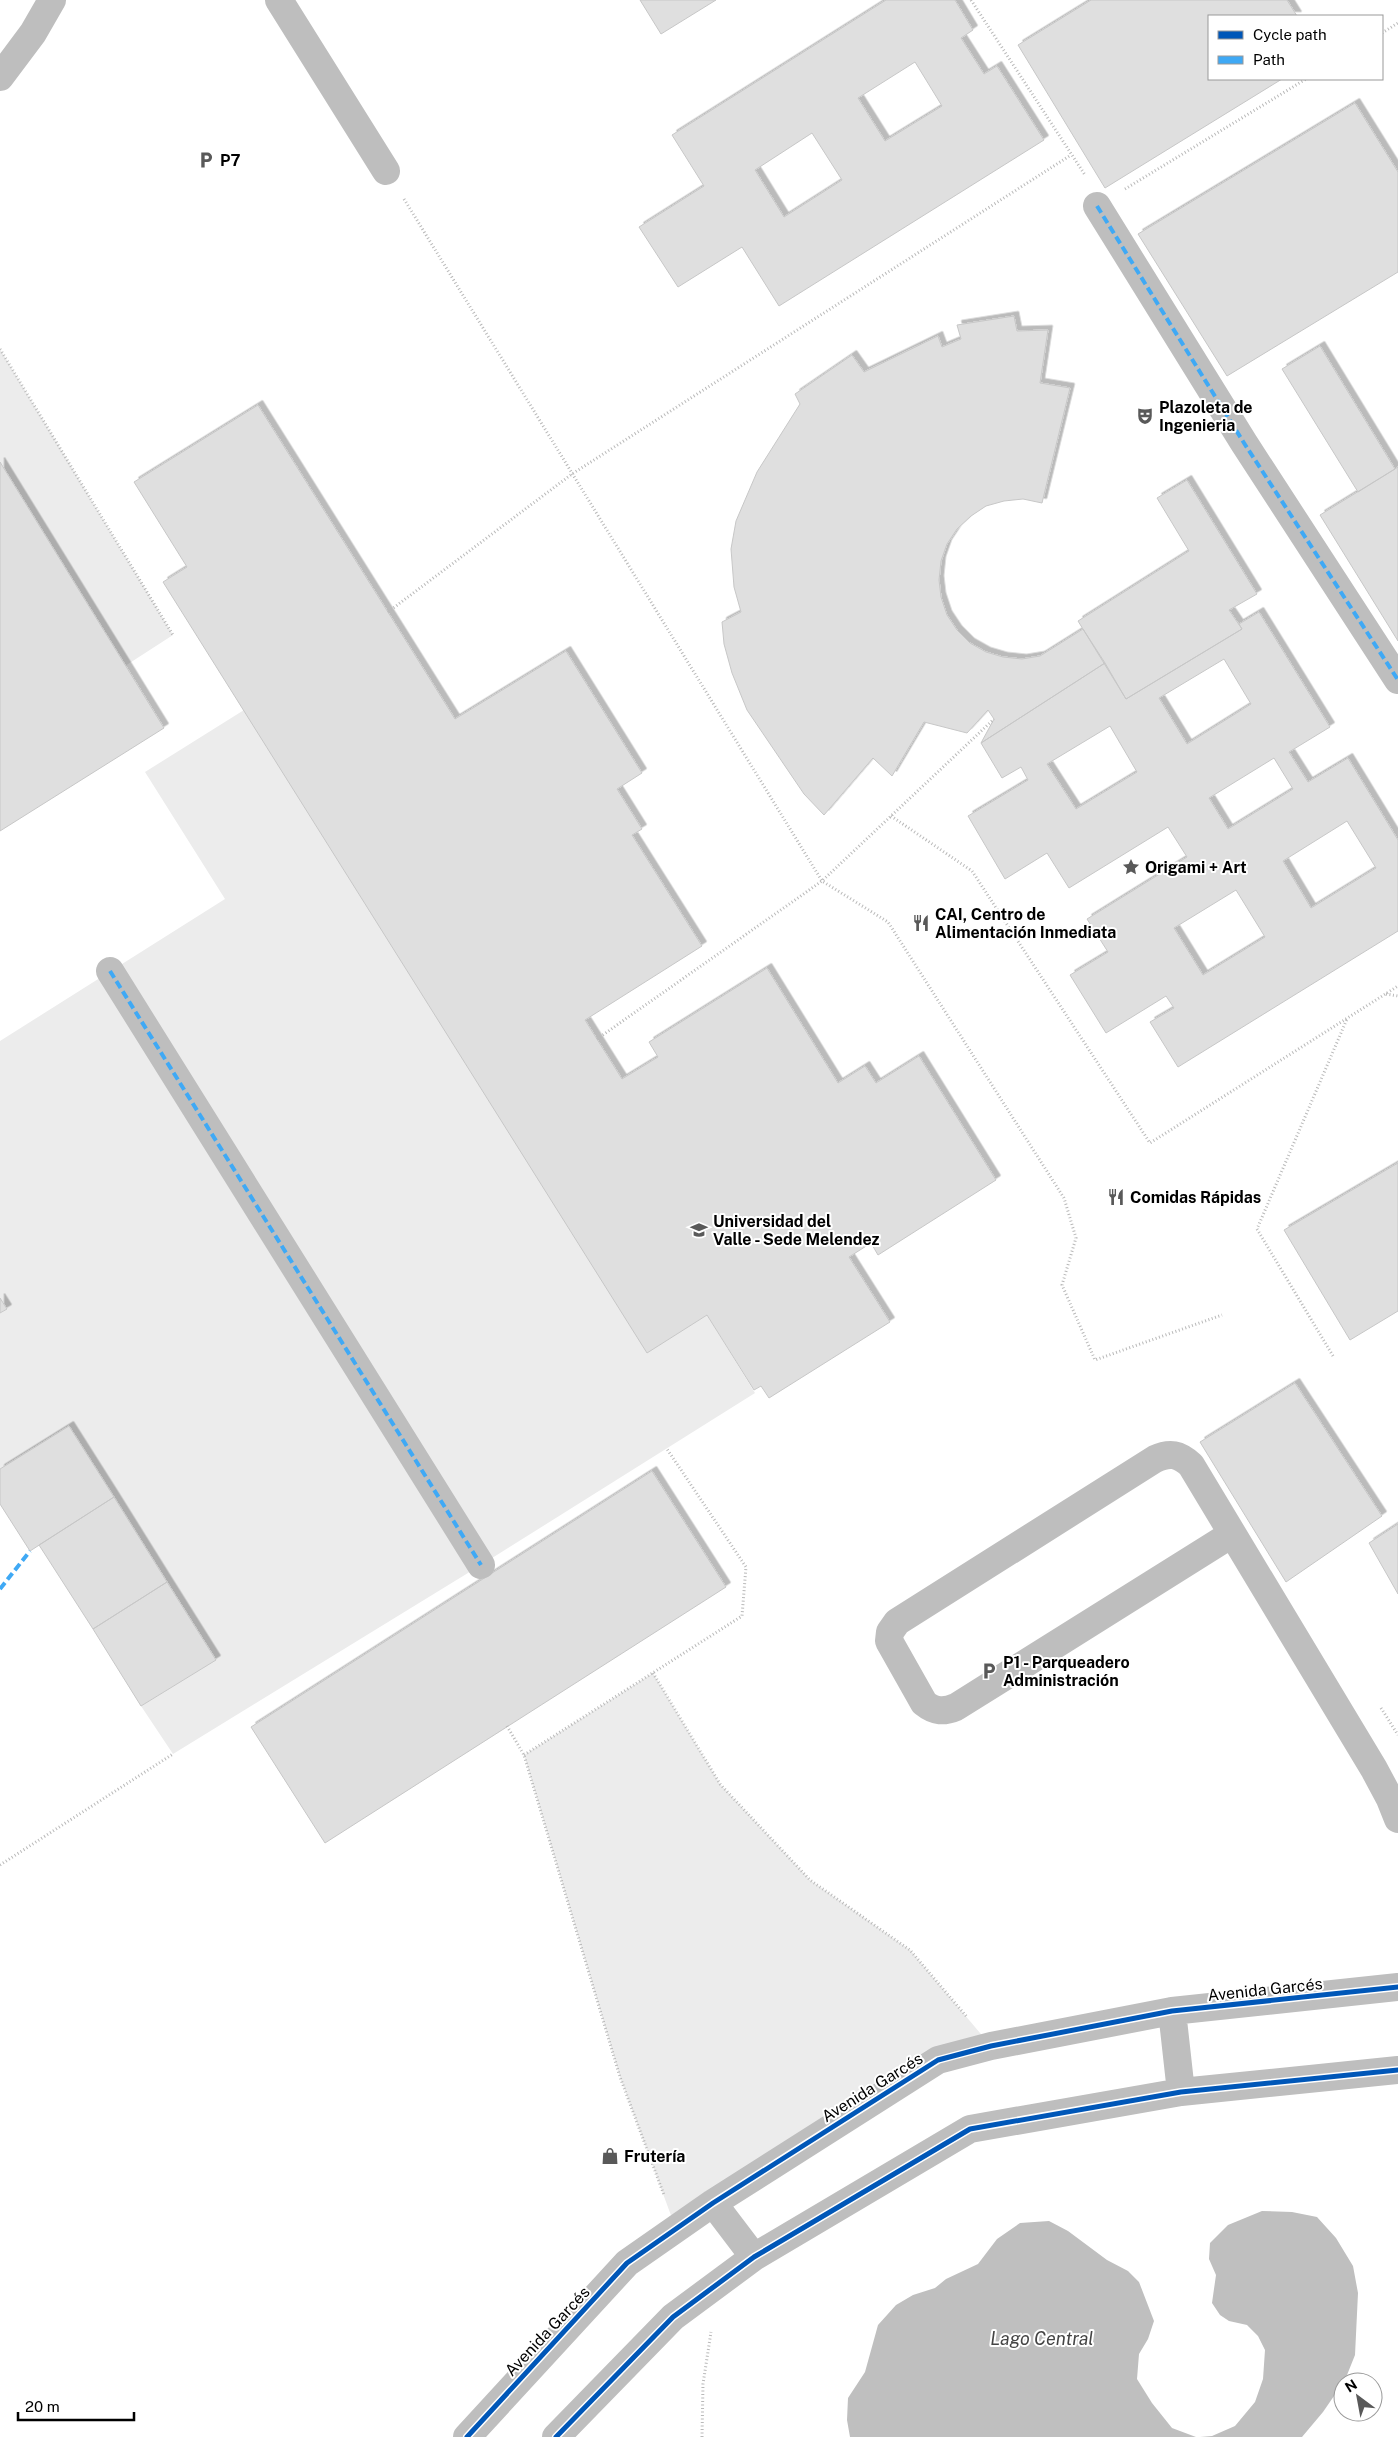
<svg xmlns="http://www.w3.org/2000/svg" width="1398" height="2437" viewBox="0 0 1398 2437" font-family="'Public Sans',sans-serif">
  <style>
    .green { fill: #ececec }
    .water { fill: #bfbfbf }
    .building { fill: #dfdfdf; stroke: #c7c7c7; fill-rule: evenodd; filter: url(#shadow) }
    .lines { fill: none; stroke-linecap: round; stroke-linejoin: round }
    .path { stroke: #b9b9b9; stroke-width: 3; stroke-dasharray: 1 2.5; stroke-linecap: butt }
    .minor { stroke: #bebebe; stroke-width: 28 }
    .quiet { stroke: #3fa9f5; stroke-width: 4; stroke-dasharray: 8 4; stroke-linecap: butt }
    .cycleway-casing { stroke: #fff; stroke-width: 8 }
    .cycleway { stroke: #0057b8; stroke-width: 5 }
    .labels { text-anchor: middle; stroke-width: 4; stroke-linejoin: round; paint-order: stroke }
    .poi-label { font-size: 16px; font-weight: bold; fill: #000; stroke: #fff; text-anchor: start }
    .street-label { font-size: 16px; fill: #000; stroke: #fff }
    .water-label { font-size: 18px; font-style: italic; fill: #444; stroke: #fff }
  </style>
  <defs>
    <filter id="shadow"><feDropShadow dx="4.5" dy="-4.5" stdDeviation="0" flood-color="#0004"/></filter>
  </defs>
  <rect width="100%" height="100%" fill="#fff"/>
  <!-- green -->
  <path class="green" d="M0,349L173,635L125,666L0,462Z
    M244,710L647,1352L707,1315L755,1393L481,1565L173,1754L141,1706L216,1659L114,1497L0,1468V1313L7,1309L0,1298V1041L225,899L145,772Z
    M653,1673L720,1784L810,1880L910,1950L991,2046L937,2060L676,2229L620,2077L524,1755Z"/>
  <!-- water -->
  <path class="water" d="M1262,2211L1292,2212L1317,2217L1336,2238L1353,2266L1358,2293L1355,2355L1345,2380L1323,2412L1302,2437H1200L1212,2436L1235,2426L1255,2402L1263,2379L1265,2350L1258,2336L1247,2325L1229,2321L1220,2315L1212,2303L1216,2275L1209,2259L1210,2243L1228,2225Z
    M1049,2221L1068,2231L1107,2260L1128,2271L1139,2282L1154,2321L1148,2339L1139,2354L1137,2379L1152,2403L1172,2428L1196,2437H850L847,2420L848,2398L865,2372L878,2325L896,2305L913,2295L935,2288L946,2279L978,2264L997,2239L1020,2223Z"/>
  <!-- building -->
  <path class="building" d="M640,0H716L661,34Z
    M886,0H955L973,30L961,38L984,74L997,66L1044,140L779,306L742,247L678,287L639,227L704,186L672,135ZM915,62L942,106L885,141L858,98ZM812,133L842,180L784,217L755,170Z
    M1091,0H1287L1297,16H1209V79H1282L1105,188L1018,45Z
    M1355,103L1398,172V272L1227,376L1138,234Z
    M1014,316L1017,331L1048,330L1040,383L1070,388L1042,503L1023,499L1004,501L986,506L971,516L957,529L947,544L941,561L939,580L941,597L947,615L957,630L970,643L986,652L1003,657L1022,659L1040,656L1083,629L1105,663L981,743L994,719L988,710L967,733L924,722L892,776L873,758L824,815L804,794L747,710L732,673L724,644L722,622L741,612L734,587L731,549L736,521L757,472L800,404L795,394L852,355L864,372L938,336L942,347L961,339L957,325Z
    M1320,346L1395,469L1358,492L1282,369Z
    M258,405L455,719L566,651L642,773L617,789L642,829L632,835L702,946L585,1020L622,1079L658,1057L649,1042L767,968L838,1083L865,1066L876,1083L919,1056L996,1180L878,1255L871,1243L849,1257L890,1322L769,1398L761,1386L754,1390L707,1315L647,1353L163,582L187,567L134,482Z
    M0,462L164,728L0,831Z
    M1398,467V641L1320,515Z
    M1187,480L1257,594L1229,610L1242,629L1126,699L1078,621L1189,551L1157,498Z
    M1259,612L1330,727L1289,752L1308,782L1348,758L1398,840V931L1178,1067L1150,1022L1174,1008L1166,996L1106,1033L1070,975L1108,952L1087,919L1187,857L1168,827L1069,888L1047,853L1005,879L968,816L1028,780L1021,767L1002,778L981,743L1105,663L1126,699L1242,629L1239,624ZM1224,659L1251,704L1187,744L1159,698ZM1110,726L1137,772L1076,809L1047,764ZM1274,758L1293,789L1228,829L1209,798ZM1347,821L1376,868L1311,908L1283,861ZM1236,890L1265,937L1203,975L1174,928Z
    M1398,1163V1311L1350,1340L1284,1230Z
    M0,1298L7,1309L0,1313Z
    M1295,1383L1382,1516L1286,1582L1200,1442Z
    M69,1426L114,1497L30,1551L0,1504V1469Z
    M652,1471L726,1587L325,1843L251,1727Z
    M114,1497L167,1582L93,1629L39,1545Z
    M1398,1524V1594L1369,1543Z
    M167,1582L216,1660L141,1706L93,1629Z"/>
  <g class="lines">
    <!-- path -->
    <path class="path" d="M971,0L1085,175
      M1382,33L1398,23
      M1125,189L1306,79
      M404,199L822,881L888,922L1064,1198L1076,1238L1062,1285L1095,1360L1222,1315
      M0,349L173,635
      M388,612L572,474L1071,155
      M891,816L972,871L1150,1143L1398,986
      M1386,994L1398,996
      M597,1039L822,881L994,719
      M1333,1356L1257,1229L1347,1019
      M653,1673L720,1784L810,1880L910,1950L967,2017
      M1381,1708L1398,1735
      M507,1726L524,1755L620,2077L664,2195
      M524,1755L742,1616L746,1567L667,1449
      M0,1865L173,1754
      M702,2437L703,2384L711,2332"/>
    <!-- minor -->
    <path class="minor" d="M279,0L386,171
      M0,77L33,33L52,0
      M1097,206L1244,443L1398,680
      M110,971L481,1565
      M1232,1534L956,1707C944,1712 935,1712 924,1703L889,1641L890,1632L897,1622L1155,1459C1170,1452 1179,1454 1191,1465L1374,1769L1390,1799L1398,1819
      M1172,2011L1181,2092
      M713,2203L754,2257
      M467,2437L627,2263L713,2203L938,2060L991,2046L1172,2011L1398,1987
      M556,2437L673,2317L754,2257L970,2129L1181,2092L1398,2070"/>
    <!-- quiet -->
    <path class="quiet" d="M1097,206L1244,443L1398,680
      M110,971L481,1565
      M0,1589L30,1551"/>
    <!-- cycleway casing -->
    <g class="cycleway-casing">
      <path id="cycleway" d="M467,2437L627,2263L713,2203L938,2060L991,2046L1172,2011L1398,1987
        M556,2437L673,2317L754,2257L970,2129L1181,2092L1398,2070"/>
    </g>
    <!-- cycleway -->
    <use href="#cycleway" class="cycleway"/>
  </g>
  <!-- icons -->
  <defs>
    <g id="parking-bare" transform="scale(1.35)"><path d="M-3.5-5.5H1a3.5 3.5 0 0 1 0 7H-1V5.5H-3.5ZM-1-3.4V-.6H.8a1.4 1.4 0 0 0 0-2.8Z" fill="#595959" stroke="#fff" stroke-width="2.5" paint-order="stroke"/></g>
    <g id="theatre-bare" transform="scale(1.35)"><path d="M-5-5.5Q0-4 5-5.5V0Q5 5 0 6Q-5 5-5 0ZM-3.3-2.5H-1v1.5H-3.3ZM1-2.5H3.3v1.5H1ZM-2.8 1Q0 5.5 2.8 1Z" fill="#595959" stroke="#fff" stroke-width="2.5" paint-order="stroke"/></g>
    <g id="sight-bare" transform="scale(1.35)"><path d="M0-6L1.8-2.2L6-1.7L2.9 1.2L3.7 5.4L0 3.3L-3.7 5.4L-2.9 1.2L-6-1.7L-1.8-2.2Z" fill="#595959" stroke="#fff" stroke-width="2.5" paint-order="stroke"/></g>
    <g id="restaurant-bare" transform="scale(1.35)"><path d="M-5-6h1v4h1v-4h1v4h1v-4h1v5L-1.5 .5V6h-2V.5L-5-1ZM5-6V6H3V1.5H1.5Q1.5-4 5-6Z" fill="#595959" stroke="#fff" stroke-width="2.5" paint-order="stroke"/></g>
    <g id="university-bare" transform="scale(1.35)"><path d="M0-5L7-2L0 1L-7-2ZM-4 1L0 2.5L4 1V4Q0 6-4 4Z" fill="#595959" stroke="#fff" stroke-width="2.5" paint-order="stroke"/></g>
    <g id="shop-bare" transform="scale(1.35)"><path d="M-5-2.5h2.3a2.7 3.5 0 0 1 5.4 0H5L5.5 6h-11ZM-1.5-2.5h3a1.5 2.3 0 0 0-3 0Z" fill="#595959" stroke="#fff" stroke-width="2.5" paint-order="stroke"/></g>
  </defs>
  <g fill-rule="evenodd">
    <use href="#parking-bare" x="206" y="160"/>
    <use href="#theatre-bare" x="1145" y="416"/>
    <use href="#sight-bare" x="1131" y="867"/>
    <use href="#restaurant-bare" x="921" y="923"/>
    <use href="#restaurant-bare" x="1116" y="1197"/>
    <use href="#university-bare" x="699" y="1230"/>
    <use href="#parking-bare" x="989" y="1671"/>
    <use href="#shop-bare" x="610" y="2156"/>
  </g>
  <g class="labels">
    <!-- poi labels -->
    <g class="poi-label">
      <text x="220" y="166">P7</text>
      <text x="1159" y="413">Plazoleta de<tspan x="1159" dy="18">Ingenieria</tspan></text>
      <text x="1145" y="873">Origami + Art</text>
      <text x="935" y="920">CAI, Centro de<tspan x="935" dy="18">Alimentación Inmediata</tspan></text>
      <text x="1130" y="1203">Comidas Rápidas</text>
      <text x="713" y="1227">Universidad del<tspan x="713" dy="18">Valle - Sede Melendez</tspan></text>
      <text x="1003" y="1668">P1 - Parqueadero<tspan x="1003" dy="18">Administración</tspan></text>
      <text x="624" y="2162">Frutería</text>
    </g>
    <!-- street labels -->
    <g class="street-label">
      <text transform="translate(1265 1989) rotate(-6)" y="6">Avenida Garcés</text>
      <text transform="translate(872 2087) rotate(-32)" y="6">Avenida Garcés</text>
      <text transform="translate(547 2331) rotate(-47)" y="6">Avenida Garcés</text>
    </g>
    <!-- water labels -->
    <g class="water-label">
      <text x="1042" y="2345">Lago Central</text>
    </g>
  </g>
  <!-- legend -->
  <rect x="1208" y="15" width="175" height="65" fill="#ffffff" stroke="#999999"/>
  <rect x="1218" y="31" width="25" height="8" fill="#0057b8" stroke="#999999"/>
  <text x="1253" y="40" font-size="15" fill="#000000">Cycle path</text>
  <rect x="1218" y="56" width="25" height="8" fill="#3fa9f5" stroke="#999999"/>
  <text x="1253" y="65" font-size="15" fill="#000000">Path</text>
  <!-- north arrow -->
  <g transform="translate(1358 2397) rotate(328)"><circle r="24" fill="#ffffff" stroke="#999999"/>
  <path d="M0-4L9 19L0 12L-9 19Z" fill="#595959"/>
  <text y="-8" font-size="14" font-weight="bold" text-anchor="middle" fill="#000000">N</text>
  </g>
  <!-- scale -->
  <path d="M18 2412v8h116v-8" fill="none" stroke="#000000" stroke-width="2.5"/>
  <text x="25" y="2412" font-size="15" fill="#000000" stroke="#ffffff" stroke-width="4" paint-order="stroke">20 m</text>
</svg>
